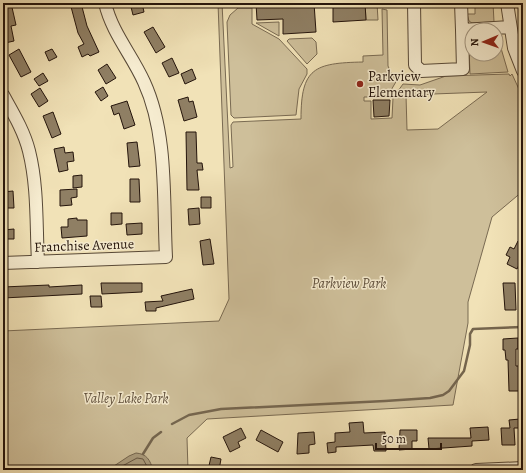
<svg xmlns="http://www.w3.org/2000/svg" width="526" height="473" viewBox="0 0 526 473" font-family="Alegreya,serif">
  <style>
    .green { fill: #cebf9a; stroke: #796a52; fill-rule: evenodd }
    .water { fill: #ab9c7d; stroke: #75664f }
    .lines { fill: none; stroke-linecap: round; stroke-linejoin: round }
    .shore { stroke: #685844; stroke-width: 1 }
    .stream { stroke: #75664f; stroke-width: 2.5 }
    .building { fill: #8f7f64; stroke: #24140b }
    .minor-casing { stroke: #574836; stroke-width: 14 }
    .minor { stroke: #f6ecd0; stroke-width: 12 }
    .poi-dot { fill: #8f2418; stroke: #f6ecd0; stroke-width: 1.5 }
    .labels { text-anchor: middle; stroke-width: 3; stroke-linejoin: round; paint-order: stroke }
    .poi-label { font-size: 14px; fill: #24140b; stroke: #f6ecd0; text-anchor: start }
    .street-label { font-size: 14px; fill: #24140b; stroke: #f6ecd0 }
    .park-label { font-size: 14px; font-style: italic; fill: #60503d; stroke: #f6ecd0 }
  </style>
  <rect width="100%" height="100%" fill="#f1e2b7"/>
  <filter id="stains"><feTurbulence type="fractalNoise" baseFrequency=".005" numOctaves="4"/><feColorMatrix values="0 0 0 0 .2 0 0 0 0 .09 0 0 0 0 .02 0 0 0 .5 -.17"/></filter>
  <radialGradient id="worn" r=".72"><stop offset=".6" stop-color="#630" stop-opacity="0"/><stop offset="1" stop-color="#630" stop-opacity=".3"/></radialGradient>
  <!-- green -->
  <path class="green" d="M218,3H222L230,168L233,167L231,125L233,122L301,119C301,68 314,63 363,62V56L383,55L382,9L387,10L388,66L392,75L397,80L387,97H364V101H371V119L392,118L393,98L403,84L420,85L446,76L509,74L510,76L512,74L523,98V191L492,217L468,302V323L453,405L207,419L187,438L188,470H3V331L219,321L229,299ZM487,92L438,129L407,130L406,95Z
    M365,3H377L378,20H366Z
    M475,3H493L494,22L472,23L469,21L467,14H475Z
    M238,8H252V24L279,39L307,69V74L299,89L296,115L234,118L231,115L227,22L230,15Z
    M279,22V36L256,23Z
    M312,38L316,42L317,54L307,64L287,41L289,39Z
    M496,38H498L508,72L470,74L469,48L471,41L472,54H496Z"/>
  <!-- water -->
  <path class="water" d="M136,453C147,454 150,460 153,470H108L129,456Z"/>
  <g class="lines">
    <!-- shore -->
    <path class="shore" d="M115,470L137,458L143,459L149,470"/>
    <!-- stream -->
    <path class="stream" d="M172,424L189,415L221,409L385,401L430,398L443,395L449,391L464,371L470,345V334L473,329L523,327
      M143,454L153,438L161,432"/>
  </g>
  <!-- building -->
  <path class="building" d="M7,3H11L16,25L11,26L14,41L5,43L3,18L7,16Z
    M70,3H81L87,26L99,52L90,56L88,54L82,57L78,47L84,44L78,33Z
    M130,3H142L144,12L133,15Z
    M256,3H314L316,32L283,34V19L257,20Z
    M333,3H365L366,20L333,22Z
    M153,27L165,47L156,53L144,32Z
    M19,49L31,72L21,77L9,55Z
    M52,49L57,57L49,61L45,52Z
    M172,58L179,73L169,77L162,63Z
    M107,64L116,78L106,84L98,70Z
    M192,69L196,79L185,84L181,74Z
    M43,73L48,81L39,86L34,79Z
    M103,87L108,96L101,101L95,92Z
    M40,88L48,101L39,107L31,94Z
    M188,97L189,102L193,101L197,117L184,121L178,100Z
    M373,100H390L389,116L374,117Z
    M127,101L135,125L124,129L119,113L114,115L111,106Z
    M53,112L61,134L52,138L43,116Z
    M186,132H196L197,163H202L203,170H197L199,190H187Z
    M137,142L140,166L129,167L127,143Z
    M64,147L65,153L73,152L74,161L67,162L68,170L59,172L54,149Z
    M82,175V187L73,188V176Z
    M130,179H139L140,202H130Z
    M77,189V197L71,198L72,205L60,206V190Z
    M13,191L14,208H3V192Z
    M201,197H211V208H201Z
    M199,208L200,224L189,225L188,209Z
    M111,213H122V224L111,225Z
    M77,218V220H87V236L62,238L61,227H68V219Z
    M142,223V234L127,235L126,224Z
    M14,229V239H3V230Z
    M210,239L214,264L203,265L200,241Z
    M518,241L523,243V262L521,261L517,269L507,264L510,257L506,255L510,247L514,249Z
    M101,283H142V292L102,294Z
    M503,283H515L516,310H505Z
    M49,285V287L82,285V294L3,298V287Z
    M192,289L194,299L156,308V311H146L145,302L163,301L161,296Z
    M90,296H101L102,307H91Z
    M518,338V349H516V366H519L520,391H509L508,360H506L505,350H503V339Z
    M520,419L521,428H514L515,445H502L501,428H510L509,420Z
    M363,422L364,433L385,432L386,451H374L373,445L336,447V452L328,453L327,443L335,442V433L350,432L349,423Z
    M488,427L489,440L472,441V446L429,449L428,438H471L470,428Z
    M241,428L246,438L238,442L240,447L230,452L223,437Z
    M261,430L283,442L278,452L256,440Z
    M400,430H417V441H412V449L399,450Z
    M314,432L315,444L309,445V453L297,454L298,433Z
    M211,457L221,459L219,470H208Z"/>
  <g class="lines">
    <!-- minor casing -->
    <g class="minor-casing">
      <path id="minor" d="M414,3L415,65L421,71L463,69L462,30
        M461,3L462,30L510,27
        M507,3L514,48L523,71
        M3,95C13,113 24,131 29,151C38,187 36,225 38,262
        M3,263L166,257C163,200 168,134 144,82C132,55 112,33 105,3
        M476,470L523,468"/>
    </g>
    <!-- minor -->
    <use href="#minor" class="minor"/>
  </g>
  <!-- markers -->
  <circle class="poi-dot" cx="360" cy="84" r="4"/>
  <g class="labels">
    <!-- poi labels -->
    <g class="poi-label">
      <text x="368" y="81">Parkview<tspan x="368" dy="16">Elementary</tspan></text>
    </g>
    <!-- street labels -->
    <g class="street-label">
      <text transform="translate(84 245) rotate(-2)" y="5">Franchise Avenue</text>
    </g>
    <!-- park labels -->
    <g class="park-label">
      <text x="349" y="288">Parkview Park</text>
      <text x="126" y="403">Valley Lake Park</text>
    </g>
  </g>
  <!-- margin -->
  <rect width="526" height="473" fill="none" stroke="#f1e2b7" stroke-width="16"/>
  <rect x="4" y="4" width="518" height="465" fill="none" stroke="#24140b" stroke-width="2"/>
  <rect x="8" y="8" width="510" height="457" fill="none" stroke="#24140b"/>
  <!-- north arrow -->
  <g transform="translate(484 42) rotate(268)"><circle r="19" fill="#f6ecd0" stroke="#a29681"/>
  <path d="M0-3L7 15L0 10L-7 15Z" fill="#8f2418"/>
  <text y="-6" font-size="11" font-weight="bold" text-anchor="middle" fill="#24140b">N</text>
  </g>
  <!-- scale -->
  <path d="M376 443v6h65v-6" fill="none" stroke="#24140b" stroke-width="2"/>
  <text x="382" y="443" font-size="12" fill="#24140b" stroke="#f6ecd0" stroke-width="3" paint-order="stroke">50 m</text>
  <rect width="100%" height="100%" filter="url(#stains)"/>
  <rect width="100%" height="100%" fill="url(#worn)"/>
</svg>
